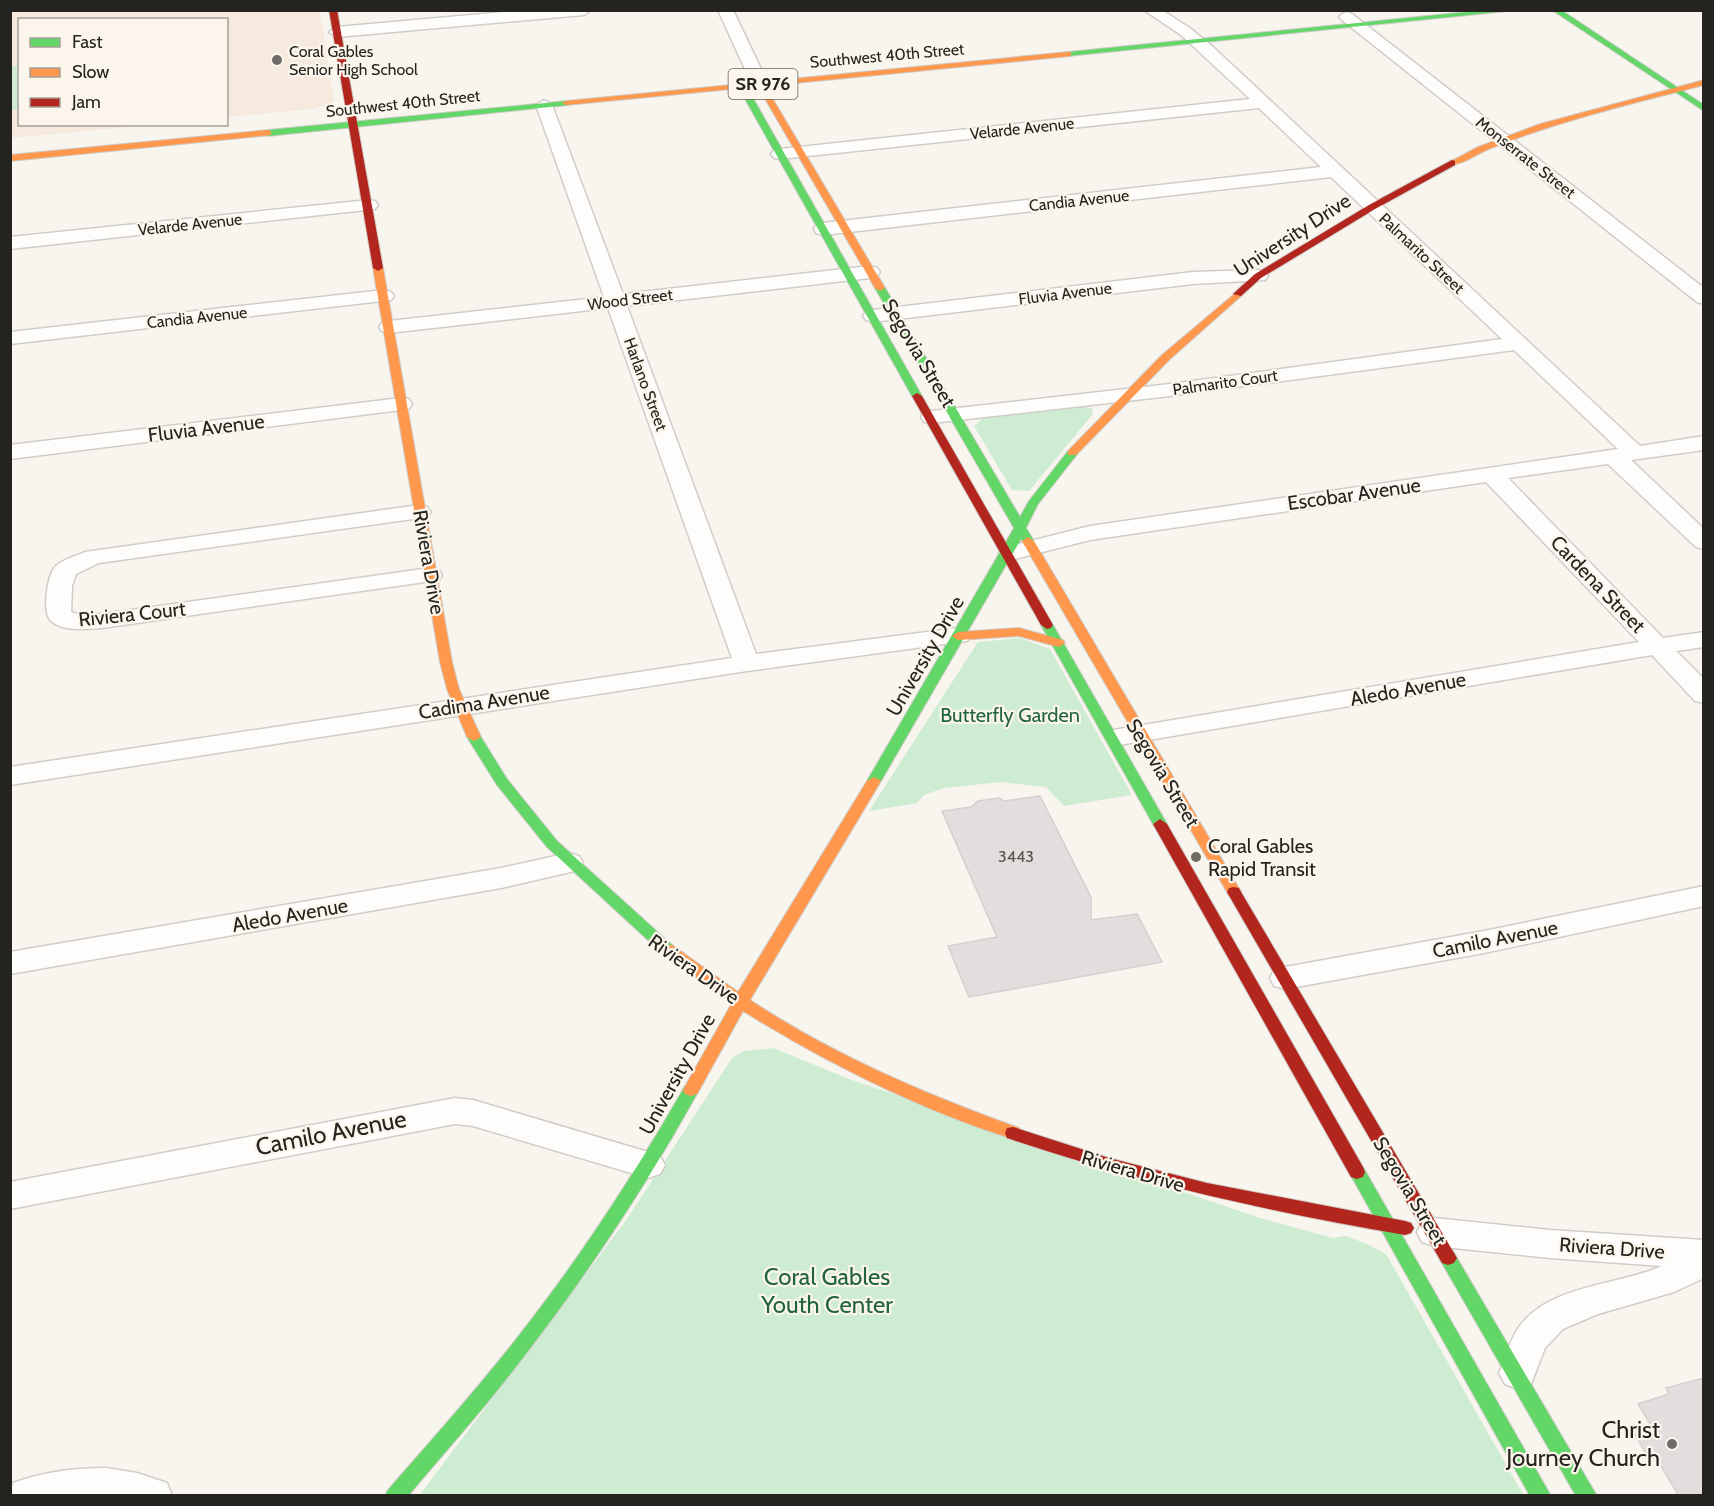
<svg xmlns="http://www.w3.org/2000/svg" width="1714" height="1506" viewBox="0 0 1714 1506" font-family="Cabin,sans-serif">
  <style>
    .education { fill: #f6e9de }
    .green { fill: #cdecd2 }
    .building { fill: #e1dedd; stroke: #d3d0d0; stroke-width: 1.5 }
    .lines { fill: none; stroke-linecap: round; stroke-linejoin: round }
    .street-casing { stroke: #d0cdc9; stroke-width: 3 }
    .fast-casing { stroke: #d0cdc9; stroke-width: 2 }
    .slow-casing { stroke: #d0cdc9; stroke-width: 2 }
    .jam-casing { stroke: #d0cdc9; stroke-width: 2 }
    .street { fill: #fefdfc; fill-rule: evenodd }
    .fast { fill: #63d668; fill-rule: evenodd }
    .slow { fill: #ff974d; fill-rule: evenodd }
    .jam { fill: #b3261e; fill-rule: evenodd }
    .poi-dot { fill: #6f6c67; stroke: #fbf5eb; stroke-width: 2 }
    .labels { text-anchor: middle; stroke-width: 4.5; stroke-linejoin: round; paint-order: stroke }
    .far-poi-label { font-size: 16px; fill: #25231f; stroke: #fbf5eb; text-anchor: start }
    .far-street-label { font-size: 16px; fill: #25231f; stroke: #fbf5eb }
    .number-label { font-size: 16px; fill: #565450 }
    .shield { fill: #fbf5eb; stroke: #65625c; stroke-width: 1.5 }
    .shield-label { font-size: 18px; font-weight: bold; fill: #25231f }
    .street-label { font-size: 20px; fill: #25231f; stroke: #fbf5eb }
    .park-label { font-size: 20px; fill: #21643d; stroke: #fbf5eb }
    .poi-label { font-size: 20px; fill: #25231f; stroke: #fbf5eb; text-anchor: start }
    .near-street-label { font-size: 24px; fill: #25231f; stroke: #fbf5eb }
    .near-park-label { font-size: 24px; fill: #21643d; stroke: #fbf5eb }
    .near-poi-label { font-size: 24px; fill: #25231f; stroke: #fbf5eb; text-anchor: end }
  </style>
  <rect width="100%" height="100%" fill="#f8f4ee"/>
  <!-- education -->
  <path class="education" d="M11,11H320L334,101L330,104L312,109L227,117L226,20H20V124L150,125L11,138Z"/>
  <!-- green -->
  <path class="green" d="M19,66V109L11,110V67Z
    M1082,406L1093,409L1092,415L1029,491L1012,490L974,426L983,418L993,416Z
    M1020,638L1050,649L1132,795L1064,806L1046,787L1001,782L944,788L924,795L917,803L869,811L978,642Z
    M773,1048L849,1079L1260,1218L1333,1238L1346,1236L1367,1244L1386,1254L1524,1496H419L627,1219L732,1058L744,1051Z"/>
  <!-- building -->
  <path class="building" d="M1040,796L1091,897V920L1137,914L1162,962L969,997L948,946L997,937L942,811L971,807L978,801L999,798L1004,801Z
    M1704,1378V1496H1679L1656,1458L1649,1459L1633,1431L1652,1427L1638,1404L1669,1394L1666,1388Z"/>
  <g class="lines">
    <!-- street casing -->
    <g class="street-casing">
      <path id="street" d="M528,10H591L584,15L337,37L329,32L337,27Z
        M718,10H733L760,67L762,85L760,88H748L744,67Z
        M1144,10H1162L1191,29L1213,47L1640,446L1704,436V450L1631,460L1704,529V549L1696,547L1608,464L1508,478L1663,638L1704,632V647L1676,651L1704,679V703L1695,701L1652,655L1119,745L1110,743L1106,737L1110,731L1119,729L1639,642L1486,482L1090,540L1011,560L1003,558L999,553L1003,548L1090,526L1618,449L1514,350L1170,396L932,423L924,422L921,417L924,412L932,411L1170,384L1502,339L1331,177L823,235L816,233L814,229L816,225L823,223L1321,167L1259,108L780,159L774,158L771,154L774,150L780,149L1250,99L1181,35Z
        M1347,12L1352,14L1704,288V304L1697,302L1342,20L1339,17L1342,14Z
        M544,100L552,105L623,294L870,266L877,268L880,272L877,276L870,278L627,306L756,654L958,628L967,631L971,636L967,641L747,671L10,785V767L732,658L608,308L389,333L382,331L379,327L382,323L389,321L604,297L536,105Z
        M369,200L375,201L378,205L375,209L10,249V237Z
        M1258,270L1265,272L1268,276L1265,280L1193,284L873,322L866,320L863,316L866,312L873,310L1193,272Z
        M384,290L391,292L394,296L391,300L10,344V332Z
        M401,398L409,399L412,404L409,409L10,459V445Z
        M419,505L427,507L431,512L427,517L99,563L76,574L72,586L71,612L77,614H102L430,568L439,570L442,575L439,580L102,628C87,629 64,632 51,621C42,613 47,576 55,567C61,560 76,556 85,552Z
        M569,853L579,856L583,863L579,870L501,888L10,974V952L501,868Z
        M1704,886V906L1484,953L1285,989L1274,986L1270,978L1274,970L1285,967L1484,931Z
        M455,1098L473,1100L648,1152L660,1156L665,1165L660,1174L648,1178L473,1126L455,1124L10,1209V1182Z
        M1434,1218L1550,1230L1704,1240V1278L1674,1292L1598,1314L1563,1329L1545,1348L1531,1384L1518,1389L1505,1384L1499,1373C1505,1359 1509,1343 1517,1330C1545,1285 1617,1286 1662,1266L1550,1258L1434,1246L1422,1242L1417,1232L1422,1222Z
        M106,1468L137,1473L167,1483L172,1496H10L13,1483C43,1472 74,1468 106,1468Z"/>
    </g>
    <!-- fast casing -->
    <g class="fast-casing">
      <path id="fast" d="M1487,10H1518L1068,56L1064,54L1068,52Z
        M1552,10H1561L1704,105V111Z
        M746,87L750,89L749,91L922,396L921,398L917,399L912,396L740,90Z
        M566,101H569V105L268,136L264,133L268,130Z
        M880,285L885,288L1020,517L1029,501L1068,451H1076L1078,453L1038,504L1026,528L1034,541L1028,545L1024,544L1021,539L881,781L874,785L867,781L1014,528L875,288Z
        M1047,621L1053,625L1167,824L1165,827H1155L1153,824L1041,625Z
        M474,733L479,734L507,779L557,841L672,945L675,949L672,953H662L547,847L497,785L467,737Z
        M691,1084L697,1086L699,1090C641,1196 572,1297 496,1392C468,1427 437,1461 408,1496H385L388,1490C434,1437 481,1385 524,1329C584,1252 637,1170 685,1086Z
        M1357,1165L1363,1167L1551,1496H1530L1349,1172L1351,1167Z
        M1448,1251L1454,1253L1597,1496H1576L1442,1263L1439,1258L1442,1253Z"/>
    </g>
    <!-- slow casing -->
    <g class="slow-casing">
      <path id="slow" d="M1068,52H1071V56L765,86L885,288L880,291L875,288L760,90L755,88L746,91L742,88L566,105L562,103L566,101Z
        M1704,80V85C1631,104 1558,121 1489,149C1478,153 1457,169 1448,163L1478,147L1540,124Z
        M268,130L271,131V135L10,161V155Z
        M378,265L383,268L452,662L459,689L481,737L474,741L467,737L447,689L440,662L373,268Z
        M1238,291L1243,294L1241,296L1170,359L1076,455H1068V451L1162,355Z
        M1028,537L1034,541L1241,892L1239,896H1229L1227,892L1022,541Z
        M1019,628L1063,640L1065,643L1059,647L1019,636L958,640L952,636L958,632Z
        M874,777L881,781L750,1000C833,1055 925,1094 1019,1128L1021,1133L1019,1138L1013,1139C918,1109 827,1063 743,1011L697,1094L691,1096L685,1094L683,1090L732,1003L662,953L659,949L662,945H672L738,992L867,781Z"/>
    </g>
    <!-- jam casing -->
    <g class="jam-casing">
      <path id="jam" d="M329,10H337L383,268L378,271L373,268Z
        M1452,160L1455,161V165L1375,209L1261,278L1241,296L1233,294L1255,274L1369,205Z
        M917,393L922,396L1053,625L1051,628L1047,629L1041,625L912,396Z
        M1160,819L1167,824L1363,1167L1365,1172L1363,1177L1357,1179L1351,1177L1153,824Z
        M1234,887L1239,888L1241,892L1454,1253L1457,1258L1454,1263L1448,1265L1442,1263L1227,892L1229,888Z
        M1013,1127L1109,1158L1207,1183L1405,1221L1411,1223L1414,1228L1411,1233L1405,1235C1270,1212 1137,1182 1007,1138L1005,1133L1007,1128Z"/>
    </g>
    <!-- street -->
    <use href="#street" class="street"/>
    <!-- fast -->
    <use href="#fast" class="fast"/>
    <!-- slow -->
    <use href="#slow" class="slow"/>
    <!-- jam -->
    <use href="#jam" class="jam"/>
  </g>
  <!-- markers -->
  <g class="poi-dot">
    <circle cx="277" cy="60" r="6"/>
    <circle cx="1196" cy="857" r="6"/>
    <circle cx="1672" cy="1444" r="6"/>
  </g>
  <g class="labels">
    <!-- far-poi labels -->
    <g class="far-poi-label">
      <text x="289" y="57">Coral Gables<tspan x="289" dy="18">Senior High School</tspan></text>
    </g>
    <!-- far-street labels -->
    <g class="far-street-label">
      <text transform="translate(887 55) rotate(-5)" y="6">Southwest 40th Street</text>
      <text transform="translate(403 103) rotate(-6)" y="6">Southwest 40th Street</text>
      <text transform="translate(1022 128) rotate(-6)" y="6">Velarde Avenue</text>
      <text transform="translate(1526 157) rotate(38)" y="6">Monserrate Street</text>
      <text transform="translate(1079 200) rotate(-6)" y="6">Candia Avenue</text>
      <text transform="translate(190 224) rotate(-6)" y="6">Velarde Avenue</text>
      <text transform="translate(1422 253) rotate(43)" y="6">Palmarito Street</text>
      <text transform="translate(1065 293) rotate(-7)" y="6">Fluvia Avenue</text>
      <text transform="translate(630 299) rotate(-7)" y="6">Wood Street</text>
      <text transform="translate(197 317) rotate(-6)" y="6">Candia Avenue</text>
      <text transform="translate(1225 382) rotate(-8)" y="6">Palmarito Court</text>
      <text transform="translate(646 384) rotate(70)" y="6">Harlano Street</text>
    </g>
    <!-- number labels -->
    <g class="number-label">
      <text x="1016" y="862">3443</text>
    </g>
    <!-- shield labels -->
    <rect class="shield" x="728.5" y="69" width="69" height="30" rx="4.5"/>
    <g class="shield-label">
      <text x="763" y="90">SR 976</text>
    </g>
    <!-- street labels -->
    <g class="street-label">
      <text transform="translate(1292 235) rotate(-33)" y="7">University Drive</text>
      <text transform="translate(919 353) rotate(59)" y="7">Segovia Street</text>
      <text transform="translate(206 428) rotate(-7)" y="7">Fluvia Avenue</text>
      <text transform="translate(1354 494) rotate(-8)" y="7">Escobar Avenue</text>
      <text transform="translate(429 562) rotate(80)" y="7">Riviera Drive</text>
      <text transform="translate(1598 584) rotate(46)" y="7">Cardena Street</text>
      <text transform="translate(132 614) rotate(-6)" y="7">Riviera Court</text>
      <text transform="translate(925 656) rotate(-60)" y="7">University Drive</text>
      <text transform="translate(1408 689) rotate(-10)" y="7">Aledo Avenue</text>
      <text transform="translate(484 702) rotate(-9)" y="7">Cadima Avenue</text>
      <text transform="translate(1163 773) rotate(59)" y="7">Segovia Street</text>
      <text transform="translate(290 915) rotate(-10)" y="7">Aledo Avenue</text>
      <text transform="translate(1495 939) rotate(-11)" y="7">Camilo Avenue</text>
      <text transform="translate(694 969) rotate(35)" y="7">Riviera Drive</text>
      <text transform="translate(677 1074) rotate(-61)" y="7">University Drive</text>
      <text transform="translate(1133 1171) rotate(16)" y="7">Riviera Drive</text>
      <text transform="translate(1410 1191) rotate(59)" y="7">Segovia Street</text>
      <text transform="translate(1612 1248) rotate(4)" y="7">Riviera Drive</text>
    </g>
    <!-- park labels -->
    <g class="park-label">
      <text x="1010" y="722">Butterfly Garden</text>
    </g>
    <!-- poi labels -->
    <g class="poi-label">
      <text x="1208" y="853">Coral Gables<tspan x="1208" dy="23">Rapid Transit</tspan></text>
    </g>
    <!-- near-street labels -->
    <g class="near-street-label">
      <text transform="translate(331 1133) rotate(-11)" y="8">Camilo Avenue</text>
    </g>
    <!-- near-park labels -->
    <g class="near-park-label">
      <text x="827" y="1285">Coral Gables<tspan x="827" dy="28">Youth Center</tspan></text>
    </g>
    <!-- near-poi labels -->
    <g class="near-poi-label">
      <text x="1660" y="1438">Christ<tspan x="1660" dy="28">Journey Church</tspan></text>
    </g>
  </g>
  <!-- border -->
  <rect width="1714" height="1506" fill="none" stroke="#25231f" stroke-width="24"/>
  <!-- legend -->
  <rect x="18" y="18" width="210" height="108" fill="#fbf5eb" stroke="#a5a199" stroke-width="1.5"/>
  <rect x="30" y="38" width="30" height="9" fill="#63d668" stroke="#a5a199" stroke-width="1.5"/>
  <text x="72" y="48" font-size="18" fill="#25231f">Fast</text>
  <rect x="30" y="68" width="30" height="9" fill="#ff974d" stroke="#a5a199" stroke-width="1.5"/>
  <text x="72" y="78" font-size="18" fill="#25231f">Slow</text>
  <rect x="30" y="98" width="30" height="9" fill="#b3261e" stroke="#a5a199" stroke-width="1.5"/>
  <text x="72" y="108" font-size="18" fill="#25231f">Jam</text>
</svg>
